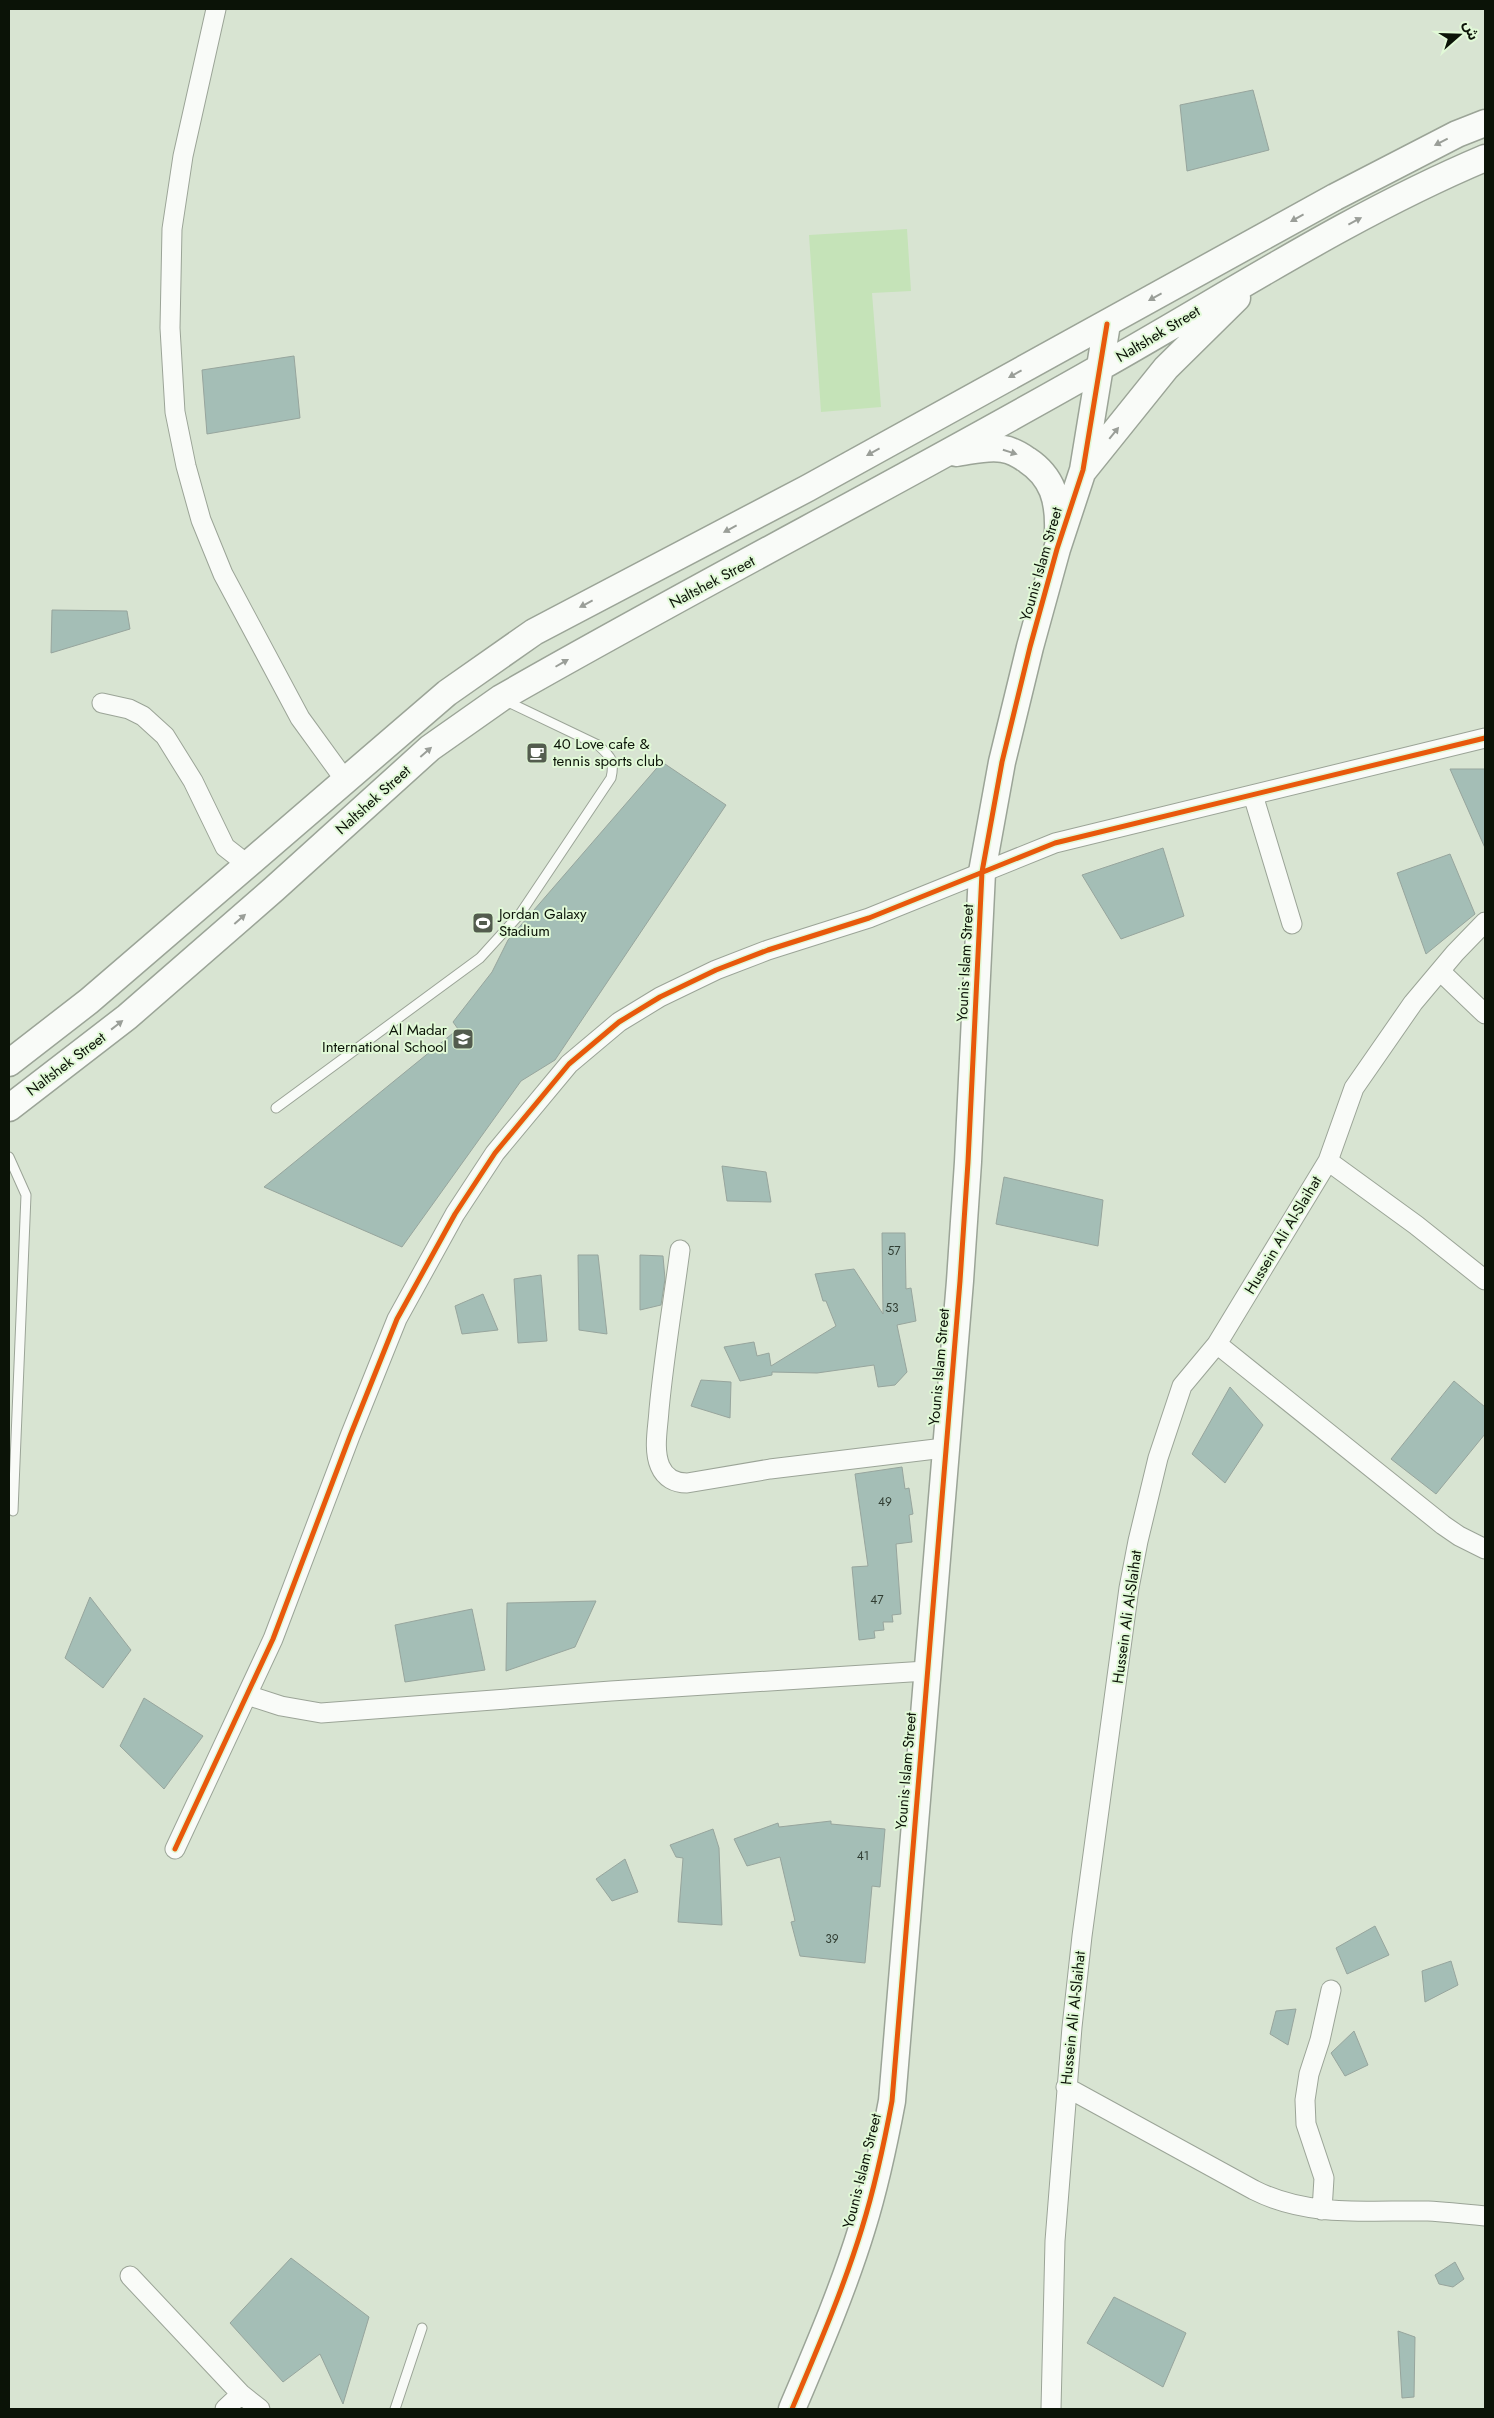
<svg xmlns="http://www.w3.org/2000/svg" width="1494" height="2418" viewBox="0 0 1494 2418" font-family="Jost,'Noto Sans Arabic',sans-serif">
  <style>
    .green { fill: #c5e3b8 }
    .building { fill: #a4beb6; stroke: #97a59d }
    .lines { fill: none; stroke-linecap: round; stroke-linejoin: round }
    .lane-casing { stroke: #9ba497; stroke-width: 11 }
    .street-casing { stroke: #9ba497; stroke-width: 21 }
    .secondary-casing { stroke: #9ba497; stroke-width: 29 }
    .lane { stroke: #f9fbf8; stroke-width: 9 }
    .street { stroke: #f9fbf8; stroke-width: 19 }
    .secondary { stroke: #f9fbf8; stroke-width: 26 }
    .cycleway-casing { stroke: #e1f9d7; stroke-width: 8 }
    .cycleway { stroke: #e8590c; stroke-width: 5 }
    .oneway { fill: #9a9e98 }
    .labels { text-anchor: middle; stroke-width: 4; stroke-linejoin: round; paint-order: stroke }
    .number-label { font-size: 12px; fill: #313e33 }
    .street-label { font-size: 15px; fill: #0b1307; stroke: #e1f9d7 }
    .poi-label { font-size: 15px; fill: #0b1307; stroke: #e1f9d7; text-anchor: start }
  </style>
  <rect width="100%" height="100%" fill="#d8e4d2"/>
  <!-- green -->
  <path class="green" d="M907,229L911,291L872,293L881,407L821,412L809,235Z"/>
  <!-- building -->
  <path class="building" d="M1253,90L1269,150L1187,171L1180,105Z
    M294,356L300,418L207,434L202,370Z
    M52,610L127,611L130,629L51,653Z
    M662,762L726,805L555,1060L521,1081L402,1247L264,1187L458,1029L453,1022L492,972L508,940Z
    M1450,769H1485V848Z
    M1163,848L1184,916L1121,939L1082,875Z
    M1450,854L1475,914L1426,954L1397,873Z
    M722,1166L766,1172L771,1202L727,1201Z
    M1004,1177L1103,1200L1098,1246L996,1224Z
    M882,1233H905L906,1289L911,1288L916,1321L897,1325L907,1372L895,1385L878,1387L874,1365L817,1373L772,1372V1375L740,1381L724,1347L754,1342L757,1356L769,1353L771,1366L836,1326L826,1301H823L815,1274L854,1269L883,1314Z
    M578,1255H598L607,1334L579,1330Z
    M640,1255L663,1256L665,1279L661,1305L640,1310Z
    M541,1275L547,1341L518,1343L514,1279Z
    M483,1294L498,1330L462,1334L455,1306Z
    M701,1380L731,1382L730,1418L691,1406Z
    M1454,1381L1485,1407V1434L1436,1494L1391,1459Z
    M1230,1387L1263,1425L1225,1483L1192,1454Z
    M902,1467L905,1489L909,1488L913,1514L909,1515L912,1542L896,1544L901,1614L892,1615L893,1622H883L884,1630L874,1631L875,1638L859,1640L852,1567L868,1566L855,1474Z
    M90,1597L131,1650L103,1688L65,1658Z
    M596,1601L575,1647L506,1671L507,1603Z
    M472,1609L485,1670L405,1682L395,1625Z
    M144,1698L203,1736L164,1789L120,1746Z
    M831,1821V1824L885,1829L880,1887L872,1886L865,1963L800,1956L791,1922L795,1921L780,1857L747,1866L734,1839L778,1823L779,1827Z
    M713,1829L719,1848L722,1925L678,1922L683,1858L676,1857L670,1845Z
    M625,1859L638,1892L612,1901L596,1879Z
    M1375,1926L1389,1955L1347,1974L1336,1948Z
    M1451,1961L1458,1985L1425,2002L1422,1971Z
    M1296,2009L1288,2045L1270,2034L1276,2011Z
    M1354,2031L1368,2065L1345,2076L1331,2053Z
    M291,2258L369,2317L343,2404L320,2354L283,2382L230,2323Z
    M1455,2262L1464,2279L1453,2287L1439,2284L1435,2275Z
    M1114,2297L1186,2333L1163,2387L1087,2343Z
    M1398,2331L1415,2337L1414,2397L1402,2398Z"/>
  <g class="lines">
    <!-- lane casing -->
    <g class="lane-casing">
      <path id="lane" d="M276,1108L480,958L520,914L611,778C615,760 611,757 598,745L506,701
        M9,1157L26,1195L13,1511
        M395,2409L422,2328"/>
    </g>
    <!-- street casing -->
    <g class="street-casing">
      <path id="street" d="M216,9L183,156L172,229L170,328L175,412L186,466L201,520L223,574L300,718L345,780
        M102,703L129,709L143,716L165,736L193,781L225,847L248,865
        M1253,795L1292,924
        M1440,971L1485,1014
        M1328,1161L1416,1225L1485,1280
        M680,1250C673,1303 664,1356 659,1410C658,1428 653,1449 660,1466C665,1478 675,1483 687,1483L770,1469L944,1448
        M1217,1344L1443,1525L1459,1536L1485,1549
        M247,1695L281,1706L321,1713L611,1691L926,1671
        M175,1849L273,1639L350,1436L397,1319L455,1214L495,1153L569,1064L619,1022L660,997L716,970L768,950L869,918L1055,843L1485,738
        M1066,2087L1254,2190C1309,2218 1369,2210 1428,2211C1447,2212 1466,2214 1485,2216
        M1322,2210L1324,2178L1306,2124L1305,2100L1309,2074L1320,2040L1331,1990
        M130,2276L241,2394L260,2409
        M225,2409L241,2394
        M1051,2409L1055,2241L1072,2027L1082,1936L1129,1588L1138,1541L1158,1458L1182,1386L1217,1344L1328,1161L1354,1088L1413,1003L1455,953L1485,922"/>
    </g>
    <!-- secondary casing -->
    <g class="secondary-casing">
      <path id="secondary" d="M956,453C971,451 988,446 1003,449C1011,450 1020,455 1027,460C1053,477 1059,501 1058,531
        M1084,470L1166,368L1237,298
        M9,1063L89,1001L447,693L534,632L808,488L1335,197L1457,134L1485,123
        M9,1108L127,1017L274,889L430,748L501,698C698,585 901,481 1099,368C1227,296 1350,215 1485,158
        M792,2409C817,2350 843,2290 862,2228C875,2186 884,2144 892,2101L960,1281L968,1162L982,872L1002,762L1030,647L1057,549L1083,470L1107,324"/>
    </g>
    <!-- lane -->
    <use href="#lane" class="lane"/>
    <!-- street -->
    <use href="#street" class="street"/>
    <!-- secondary -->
    <use href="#secondary" class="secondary"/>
    <!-- cycleway casing -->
    <g class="cycleway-casing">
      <path id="cycleway" d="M175,1849L273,1639L350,1436L397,1319L455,1214L495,1153L569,1064L619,1022L660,997L716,970L768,950L869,918L1055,843L1485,738
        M792,2409C817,2350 843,2290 862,2228C875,2186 884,2144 892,2101L960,1281L968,1162L982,872L1002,762L1030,647L1057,549L1083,470L1107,324"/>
    </g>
    <!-- cycleway -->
    <use href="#cycleway" class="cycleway"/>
  </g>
  <!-- one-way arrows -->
  <defs><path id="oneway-solid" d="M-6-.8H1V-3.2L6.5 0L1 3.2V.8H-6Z" transform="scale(1.25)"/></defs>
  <g class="oneway">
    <use href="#oneway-solid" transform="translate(1441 142) rotate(153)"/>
    <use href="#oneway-solid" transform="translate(1297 218) rotate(151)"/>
    <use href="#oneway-solid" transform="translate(1355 221) rotate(-28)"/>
    <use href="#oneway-solid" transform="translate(1155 297) rotate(151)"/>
    <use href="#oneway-solid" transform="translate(1015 374) rotate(151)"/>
    <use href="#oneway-solid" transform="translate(1114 433) rotate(-51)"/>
    <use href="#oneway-solid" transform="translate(873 452) rotate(151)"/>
    <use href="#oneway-solid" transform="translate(1010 452) rotate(18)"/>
    <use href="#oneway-solid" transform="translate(730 529) rotate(152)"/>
    <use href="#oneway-solid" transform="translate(586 604) rotate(152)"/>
    <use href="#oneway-solid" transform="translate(562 663) rotate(-30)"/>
    <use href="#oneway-solid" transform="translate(426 752) rotate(-41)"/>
    <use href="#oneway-solid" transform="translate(240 919) rotate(-41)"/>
    <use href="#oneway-solid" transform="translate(117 1025) rotate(-38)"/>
  </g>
  <!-- icons -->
  <defs>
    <g id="cafe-square" transform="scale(1.125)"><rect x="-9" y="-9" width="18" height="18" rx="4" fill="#535c4e" stroke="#e1f9d7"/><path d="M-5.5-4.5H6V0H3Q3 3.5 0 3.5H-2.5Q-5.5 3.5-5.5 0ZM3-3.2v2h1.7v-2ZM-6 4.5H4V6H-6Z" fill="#fff"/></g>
    <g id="stadium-square" transform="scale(1.125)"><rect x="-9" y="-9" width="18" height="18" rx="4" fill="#535c4e" stroke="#e1f9d7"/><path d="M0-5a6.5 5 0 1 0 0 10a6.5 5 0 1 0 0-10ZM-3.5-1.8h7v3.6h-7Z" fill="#fff"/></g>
    <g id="school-square" transform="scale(1.125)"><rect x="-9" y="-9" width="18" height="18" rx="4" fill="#535c4e" stroke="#e1f9d7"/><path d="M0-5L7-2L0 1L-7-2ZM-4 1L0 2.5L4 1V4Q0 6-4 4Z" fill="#fff"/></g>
  </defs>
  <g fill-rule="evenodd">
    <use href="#cafe-square" x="537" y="753"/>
    <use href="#stadium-square" x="483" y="923"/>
    <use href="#school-square" x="463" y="1039"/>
  </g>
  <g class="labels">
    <!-- number labels -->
    <g class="number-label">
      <text x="894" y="1255">57</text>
      <text x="892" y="1312">53</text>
      <text x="885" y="1506">49</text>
      <text x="877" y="1604">47</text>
      <text x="863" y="1860">41</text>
      <text x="832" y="1943">39</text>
    </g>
    <!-- street labels -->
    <g class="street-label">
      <text transform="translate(1158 334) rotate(-31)" y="5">Naltshek Street</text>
      <text transform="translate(1041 564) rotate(-74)" y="5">Younis Islam Street</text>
      <text transform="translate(712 582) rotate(-28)" y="5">Naltshek Street</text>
      <text transform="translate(373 800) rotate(-42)" y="5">Naltshek Street</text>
      <text transform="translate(965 963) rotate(-87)" y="5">Younis Islam Street</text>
      <text transform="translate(66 1064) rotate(-37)" y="5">Naltshek Street</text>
      <text transform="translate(1283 1235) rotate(-59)" y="5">Hussein Ali Al-Slaihat</text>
      <text transform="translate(939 1367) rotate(-85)" y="5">Younis Islam Street</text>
      <text transform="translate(1127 1617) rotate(-82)" y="5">Hussein Ali Al-Slaihat</text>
      <text transform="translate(906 1771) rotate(-85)" y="5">Younis Islam Street</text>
      <text transform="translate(1073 2018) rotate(-84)" y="5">Hussein Ali Al-Slaihat</text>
      <text transform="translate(862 2171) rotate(-76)" y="5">Younis Islam Street</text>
    </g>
    <!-- poi labels -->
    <g class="poi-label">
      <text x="553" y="749">40 Love cafe &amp;<tspan x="553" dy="17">tennis sports club</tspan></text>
      <text x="499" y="919">Jordan Galaxy<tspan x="499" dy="17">Stadium</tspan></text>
      <text x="447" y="1035" text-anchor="end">Al Madar<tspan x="447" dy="17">International School</tspan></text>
    </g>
  </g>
  <!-- border -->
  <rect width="1494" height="2418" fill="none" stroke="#0b1307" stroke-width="20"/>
  <!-- north arrow -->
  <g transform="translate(1459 35) rotate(70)" stroke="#e1f9d7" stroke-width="4" paint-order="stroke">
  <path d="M0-4L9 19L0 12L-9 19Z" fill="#0b1307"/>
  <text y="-8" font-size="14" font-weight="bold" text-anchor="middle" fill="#0b1307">ش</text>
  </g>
</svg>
